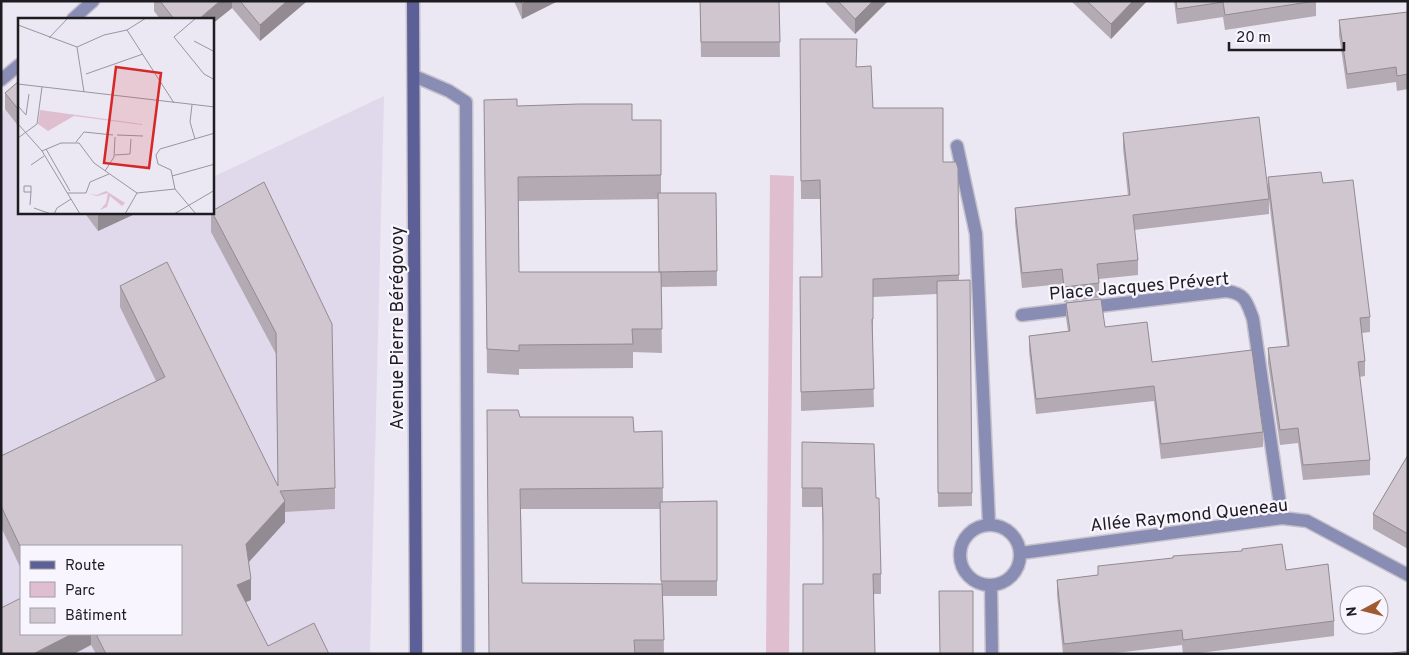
<svg xmlns="http://www.w3.org/2000/svg" width="1409" height="655" viewBox="0 0 1409 655" font-family="Overpass,sans-serif">
  <style>
    .built { fill: #e0d9ec; fill-rule: evenodd }
    .green { fill: #dfbecf }
    .lines { fill: none; stroke-linecap: round; stroke-linejoin: round }
    .lane-casing { stroke: #c6c2cd; stroke-width: 15 }
    .street-casing { stroke: #c6c2cd; stroke-width: 15 }
    .secondary-casing { stroke: #c6c2cd; stroke-width: 15 }
    .lane { stroke: #898db3; stroke-width: 12 }
    .street { stroke: #898db3; stroke-width: 12 }
    .secondary { stroke: #5d6096; stroke-width: 12 }
    .wall { fill: #b3aab3; fill-rule: evenodd }
    .shaded-wall { fill: #928b92 }
    .building { fill: #d0c6d0; stroke: #928b92 }
    .labels { text-anchor: middle; stroke-width: 4.5; stroke-linejoin: round; paint-order: stroke }
    .street-label { font-size: 18px; fill: #1d1c20; stroke: #f8f5ff }
    .inset-road { fill: none; stroke: #99969f; stroke-width: 1 }
    .view { fill: #d62828; fill-opacity: 0.15; stroke: #d62828; stroke-width: 2.5 }
    .inset-edge { fill: none; stroke: #1d1c20; stroke-width: 2.5 }
  </style>
  <rect width="100%" height="100%" fill="#ebe7f3"/>
  <!-- built -->
  <path class="built" d="M384,96L370,654H1V113L19,98V212H212L213,177ZM21,546H181V634H21Z"/>
  <!-- green -->
  <path class="green" d="M770,175L794,176L789,654H766Z"/>
  <g class="lines">
    <!-- lane casing -->
    <g class="lane-casing">
      <path id="lane" d="M414,76L449,91L466,102L468,654"/>
    </g>
    <!-- street casing -->
    <g class="street-casing">
      <path id="street" d="M73,19L93,1
        M1,80L19,65
        M957,146L976,234L989,524
        M1022,315L1226,291C1245,293 1247,302 1253,319L1282,518
        M960 555a30 30 0 1 1 60 0a30 30 0 1 1-60 0Z
        M1021,553L1282,518L1307,521L1408,575
        M991,586L992,654"/>
    </g>
    <!-- secondary casing -->
    <g class="secondary-casing">
      <path id="secondary" d="M413,1L416,654"/>
    </g>
    <!-- lane -->
    <use href="#lane" class="lane"/>
    <!-- street -->
    <use href="#street" class="street"/>
    <!-- secondary -->
    <use href="#secondary" class="secondary"/>
  </g>
  <!-- wall -->
  <path class="wall" d="M154,1H306V2L260,41L232,8L212,24V19H160L154,11Z
    M514,1H558L522,19Z
    M700,1H779L780,57H701Z
    M824,1H888L855,34Z
    M1071,1H1147L1111,39Z
    M1174,1H1316V16L1225,30L1223,17L1177,24Z
    M1408,12V89L1397,91L1396,82L1347,89L1339,35V20Z
    M800,39L857,67L873,108L943,162L958,168L959,281L970,280L972,506L938,507L937,294L873,297V337H872L874,407L801,411L800,277H822L820,199H801Z
    M19,81V127L5,109V93Z
    M517,106L632,120H661V193H716L717,286L661,287L662,353L633,352V368L519,369V375L487,373L484,124ZM658,199L659,272H519V201Z
    M1123,133L1269,199V214L1134,230L1138,260V275L1099,279V298L1064,302L1062,284L1022,288L1015,223V208L1128,196L1123,148Z
    M1268,177L1323,183L1370,317V332L1362,333L1365,361V376L1359,377L1370,460V475L1303,480L1298,443L1280,445L1268,363V348L1287,346L1268,192Z
    M264,182L335,488V509L285,512V522L249,562L251,600L245,602L268,646L329,654H96L91,645L21,634H181L21,546V569L1,527V456L156,381L120,307V286L278,486L276,354L211,232V212H212Z
    M84,212H137V213L98,231Z
    M1066,303L1105,327L1152,362L1263,432V447L1161,459L1154,401L1036,414L1029,351V336L1068,331L1066,318Z
    M520,417L634,432L662,431L663,502L717,501V596H663L664,654H489ZM521,509H660L661,584L522,583Z
    M802,442L876,498L881,574V594H874L823,538L822,507H802Z
    M1408,455V549L1373,529V514Z
    M1098,566L1286,570L1334,621V636L1192,654H1183L1182,645L1108,654H1063L1057,595V580L1098,575Z"/>
  <!-- shaded-wall -->
  <path class="shaded-wall" d="M220,1H232V8L212,24V19H199Z
    M287,1L306,2L260,41V25Z
    M528,1H558L522,19V4Z
    M873,1H888L855,34V19Z
    M1133,1H1147L1111,39V24Z
    M102,212H137V213L98,231V214Z
    M285,501V522L246,565V544Z
    M251,579V600L237,606V585Z
    M72,634H91V645L74,654H33Z"/>
  <!-- building -->
  <path class="building" d="M160,1H220L199,19H174Z
    M240,1H287L260,25Z
    M521,1H528L522,4Z
    M700,1H779L780,42H701Z
    M838,1H873L855,19Z
    M1087,1H1133L1111,24Z
    M1176,1H1315L1225,15L1223,2L1177,9Z
    M1408,12V74L1397,76L1396,67L1347,74L1339,20Z
    M800,39H857L856,67L871,66L873,108H943V162H956L958,168L959,275L873,279V319H872L874,389L801,392L800,277H822L820,180L801,181Z
    M19,81V110L5,93Z
    M517,99V106L579,104H632V120H661V175L518,177L519,272H661L662,329H632L633,344L519,345V351L487,349L484,100Z
    M1259,117L1269,199L1133,215L1138,260L1097,264L1099,283L1064,287L1062,269L1022,273L1015,208L1130,195L1123,133Z
    M1321,172L1323,183L1353,180L1370,317L1360,318L1365,361L1358,362L1370,460L1303,465L1298,428L1280,430L1268,348L1289,346L1268,177Z
    M264,182L332,324L335,488L280,491L285,501L246,544L251,579L237,585L268,646L314,623L329,654H106L96,634H181V546H21V548L1,506V456L165,377L120,286L167,262L278,486L276,333L212,212V211Z
    M658,193H716L717,271L659,272Z
    M970,280L972,493H938L937,281Z
    M1101,299L1105,327L1147,322L1152,362L1252,350L1263,432L1161,444L1154,386L1036,399L1029,336L1070,331L1066,303Z
    M487,410H518L520,417H633L634,432L662,431L663,488L520,489L522,583L662,584L664,640H634L635,654H489Z
    M802,442L874,444L876,498H879L881,574H873L875,654H803V584H823V519L822,488H802Z
    M1408,455V534L1373,514Z
    M717,501V581H661L660,502Z
    M1282,544L1286,570L1328,564L1334,621L1183,640L1182,630L1064,644L1057,580L1098,575V566L1173,558V556L1242,551V549Z
    M939,591H973V654H940Z
    M21,598V634H72L33,654H1V608Z
    M1408,651V654H1387Z"/>
  <g class="labels">
    <!-- street labels -->
    <g class="street-label">
      <text transform="translate(1139 286) rotate(-5)" y="6">Place Jacques Prévert</text>
      <text transform="translate(397 328) rotate(-90)" y="6">Avenue Pierre Bérégovoy</text>
      <text transform="translate(1189 515) rotate(-6)" y="6">Allée Raymond Queneau</text>
    </g>
  </g>
  <!-- overview -->
  <g transform="translate(18 18)">
    <rect width="196" height="196" fill="#ebe7f3"/>
    <path d="M22,92L124,106V107L56,98L30,113L20,106ZM88,173L107,185L104,188L92,178L89,189L82,192L88,185L90,175L79,178L71,176L79,177Z" fill="#dfbecf"/>
    <path class="inset-road" d="M178,0L156,19L186,56L197,62M0,7L59,29M109,12L156,85M31,20L50,0M176,23L197,34M59,29L86,17L109,12L128,0M59,29L66,74M68,56L125,36M0,66L197,89M174,87L172,104L177,121M0,88L8,97L11,76M0,106L24,133L62,196M99,117L125,118M0,120L19,106L24,69M58,124L66,114L95,117M28,131L52,173M24,133L43,125H61L76,145L119,175L157,171M97,137L112,136L113,121M13,147L26,138M87,153L96,139L97,119M154,158L197,146M49,175H68L72,164L91,156M12,187L13,174V168H6V174H13M16,190L33,196M36,196L39,190L53,181M107,196L119,175M156,196L197,172M178,196L157,171L153,152L140,146L138,137L142,131L197,115"/>
    <path class="view" d="M98,49L143,55L131,150L86,145Z"/>
    <rect width="196" height="196" class="inset-edge"/>
  </g>
  <!-- border -->
  <rect width="1409" height="655" fill="none" stroke="#1d1c20" stroke-width="5"/>
  <!-- legend -->
  <rect x="20" y="545" width="162" height="90" fill="#f8f5ff" stroke="#a09ea6"/>
  <rect x="30" y="561" width="25" height="8" fill="#5d6096" stroke="#a09ea6"/>
  <text x="65" y="570" font-size="15" fill="#1d1c20">Route</text>
  <rect x="30" y="582" width="25" height="15" fill="#dfbecf" stroke="#a09ea6"/>
  <text x="65" y="595" font-size="15" fill="#1d1c20">Parc</text>
  <rect x="30" y="608" width="25" height="15" fill="#d0c6d0" stroke="#a09ea6"/>
  <text x="65" y="620" font-size="15" fill="#1d1c20">Bâtiment</text>
  <!-- north arrow -->
  <g transform="translate(1364 610) rotate(263)"><circle r="24" fill="#f8f5ff" stroke="#a09ea6"/>
  <path d="M0-4L9 19L0 12L-9 19Z" fill="#a05a2f"/>
  <text y="-8" font-size="14" font-weight="bold" text-anchor="middle" fill="#1d1c20">N</text>
  </g>
  <!-- scale -->
  <path d="M1229 42v8h115v-8" fill="none" stroke="#1d1c20" stroke-width="2.5"/>
  <text x="1236" y="42" font-size="15" fill="#1d1c20" stroke="#f8f5ff" stroke-width="4" paint-order="stroke">20 m</text>
</svg>
